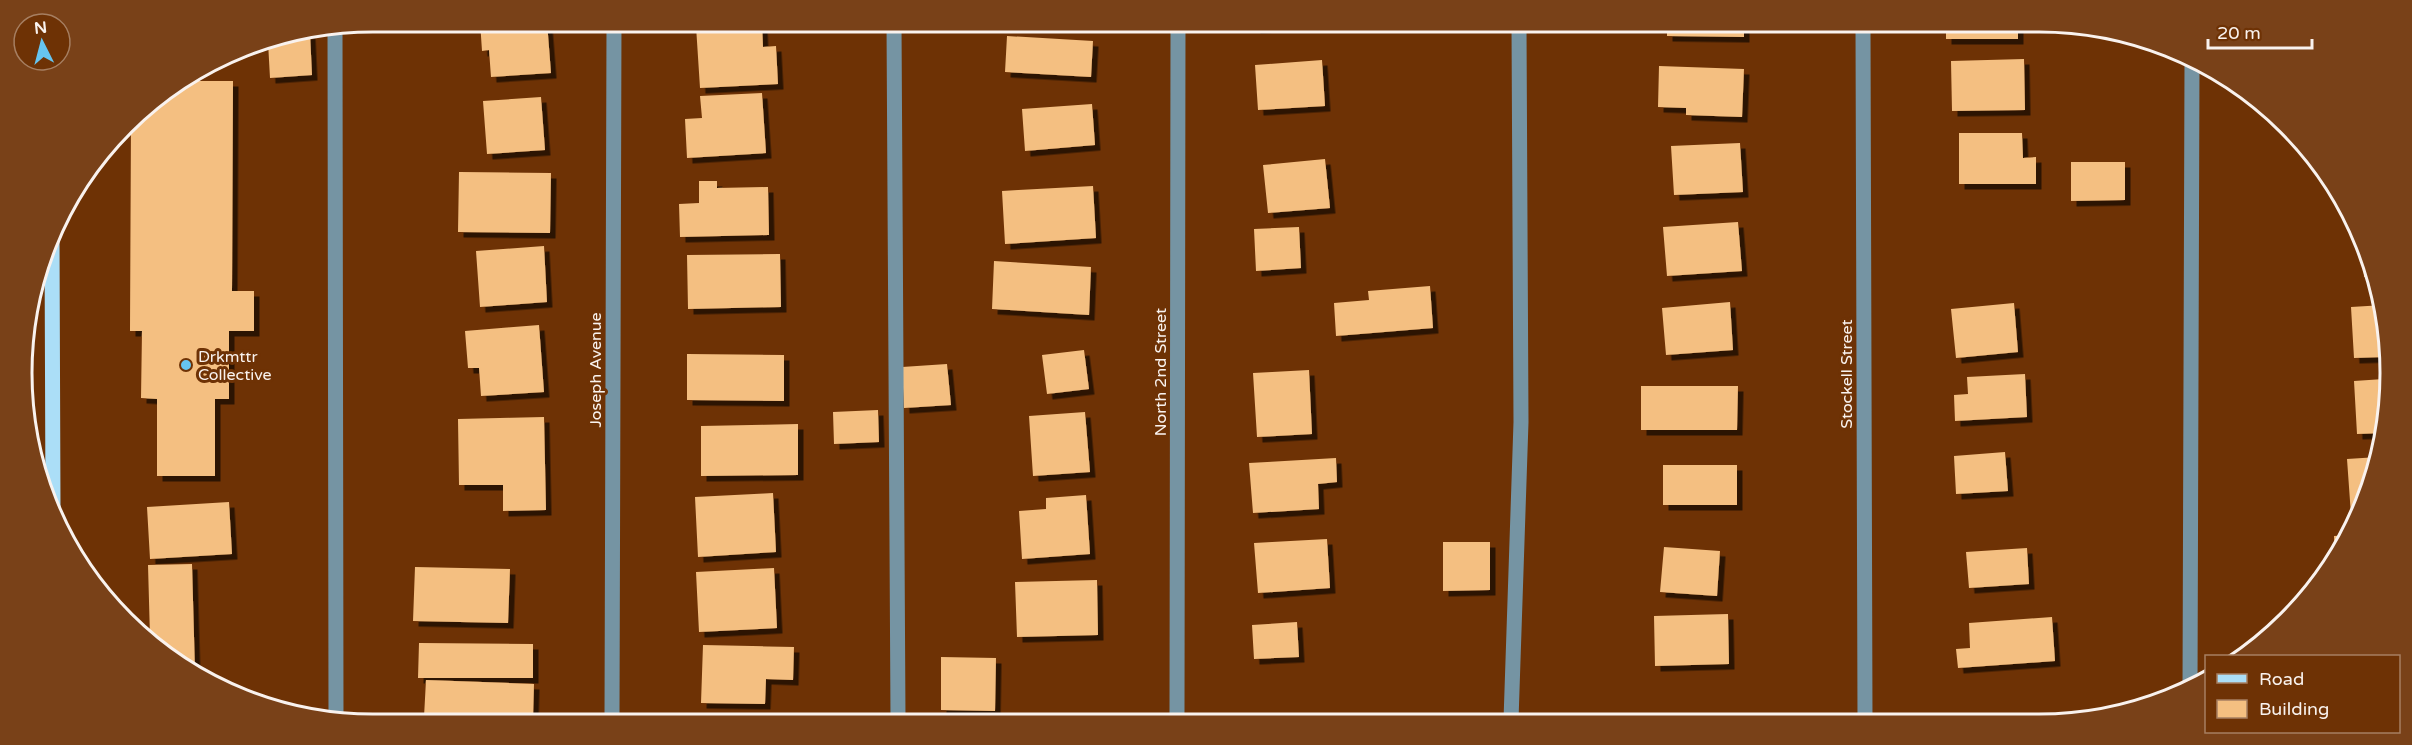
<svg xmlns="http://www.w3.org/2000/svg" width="2412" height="745" viewBox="0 0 2412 745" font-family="'Varela Round',sans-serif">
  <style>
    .building { fill: #f4bf81; filter: url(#shadow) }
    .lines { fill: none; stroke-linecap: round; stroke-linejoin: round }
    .minor { stroke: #7594a3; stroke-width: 15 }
    .major { stroke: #abdef7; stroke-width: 15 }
    .poi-dot { fill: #66c4ef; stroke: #6e3205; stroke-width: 2 }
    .labels { text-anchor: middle; stroke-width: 6; stroke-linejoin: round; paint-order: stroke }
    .poi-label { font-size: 16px; fill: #f9f2ee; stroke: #6e3205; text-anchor: start }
    .street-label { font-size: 16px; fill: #f9f2ee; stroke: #6e3205 }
    .rim { fill: none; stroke: #f9f2ee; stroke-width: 3 }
  </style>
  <defs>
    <filter id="shadow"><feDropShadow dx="5.5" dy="5.5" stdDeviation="0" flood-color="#0009"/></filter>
  </defs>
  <rect width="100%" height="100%" fill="#6e3205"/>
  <!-- building -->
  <path class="building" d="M480,21L547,22L551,73L491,77L489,50L482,51Z
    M754,23H762L763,47L776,46L778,84L700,88L696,26Z
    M1255,24L1280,25V26L1255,28Z
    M1667,26H1744V37L1667,36Z
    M1946,27H2018V39H1946Z
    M310,33L312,75L270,78L268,42Z
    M1007,36L1093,41L1091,77L1005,72Z
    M2024,59L2025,110L1952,111L1951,61Z
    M1322,60L1325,106L1258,110L1255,65Z
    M1659,66L1744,69L1742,117L1686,115V108L1658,107Z
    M185,81H233L232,291H254V331H229V399H215V476H157V399L141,398L142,331H130L131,120L140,108Z
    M762,93L766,153L687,158L685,119L702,118L700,96Z
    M541,97L545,150L487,154L483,101Z
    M1092,104L1095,145L1025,151L1022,109Z
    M1959,133H2022L2023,158L2036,157V184H1959Z
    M1740,143L1743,192L1674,195L1671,146Z
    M1325,159L1330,208L1268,213L1263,165Z
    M2071,162H2125V200L2071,201Z
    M459,172L551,173L550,233L458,232Z
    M699,181H717V188L768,187L769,235L680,237L679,204L699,203Z
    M1093,186L1096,238L1005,244L1002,191Z
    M1738,222L1742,271L1667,276L1663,227Z
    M1299,227L1301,268L1256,271L1254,229Z
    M544,246L547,302L480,307L476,251Z
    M2363,253L2369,267L2373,277H2364Z
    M780,254L781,307L688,309L687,255Z
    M994,261L1091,267L1089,315L992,309Z
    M1430,286L1433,328L1336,336L1334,303L1369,300L1368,291Z
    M1730,302L1733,350L1666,355L1662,308Z
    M2014,303L2018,352L1956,358L1951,309Z
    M2384,305V357L2354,358L2351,307Z
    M539,325L544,392L481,396L479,368H468L465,331Z
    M1084,350L1089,389L1047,394L1042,355Z
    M687,354L784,355V401L687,400Z
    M947,364L951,405L904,408L902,367Z
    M1309,370L1312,434L1257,437L1253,373Z
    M2025,374L2027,417L1955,421L1954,395L1968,394L1967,377Z
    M2384,379V433L2357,434L2354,381Z
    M1641,386H1738L1737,430H1641Z
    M878,410L879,442L834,444L833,412Z
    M1085,412L1090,472L1033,476L1029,416Z
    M544,417L546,510L503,511V485H459L458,419Z
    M798,424V475L701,476V426Z
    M2005,452L2008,491L1956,494L1954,456Z
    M2378,457L2357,515H2351L2347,459Z
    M1336,458L1337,482L1318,484L1319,509L1253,513L1249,463Z
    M1663,465H1737V505H1663Z
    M773,493L776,552L698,557L695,497Z
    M1086,495L1090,554L1022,559L1019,511L1046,509V498Z
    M229,502L232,554L150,559L147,507Z
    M2349,535L2344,548L2335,560L2334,536Z
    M1327,539L1330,588L1258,593L1254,543Z
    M1443,542H1490V590L1443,591Z
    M1664,547L1720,551L1717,596L1660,592Z
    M2027,548L2029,584L1969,588L1966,552Z
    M192,564L195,672L177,665L150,637L148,565Z
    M415,567L510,569L508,623L413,621Z
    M774,568L777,628L699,632L696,572Z
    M1097,580L1098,635L1017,637L1015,582Z
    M1728,614L1729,664L1655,666L1654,616Z
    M2052,617L2055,661L1958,668L1956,649L1970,648L1969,623Z
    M1297,622L1299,657L1254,659L1252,625Z
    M419,643L533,644V678H418Z
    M703,645L794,647L793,680L766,679L765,704L701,703Z
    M941,657L996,658L995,711L941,710Z
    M426,680L534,684L533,718L424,717Z"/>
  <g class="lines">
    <!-- minor -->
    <path class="minor" d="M894,23L898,718
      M1863,27L1865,720
      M335,28L336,717
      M2190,689L2192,63
      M612,718L614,22
      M1177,719L1178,24
      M1511,720L1521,422L1519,26"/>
    <!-- major -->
    <path class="major" d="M52,235L53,508"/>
  </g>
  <!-- markers -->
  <circle class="poi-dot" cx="186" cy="365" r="6"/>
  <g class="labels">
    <!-- poi labels -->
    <g class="poi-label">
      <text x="198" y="362">Drkmttr<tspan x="198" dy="18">Collective</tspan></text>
    </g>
    <!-- street labels -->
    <g class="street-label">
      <text transform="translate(595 370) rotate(-90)" y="6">Joseph Avenue</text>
      <text transform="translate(1160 372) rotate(-90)" y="6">North 2nd Street</text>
      <text transform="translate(1846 374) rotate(-90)" y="6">Stockell Street</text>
    </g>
  </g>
  <!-- crop -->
  <path d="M0 0H2412V745H0ZM373 32H2039A341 341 0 0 1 2380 373V373A341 341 0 0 1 2039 714H373A341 341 0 0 1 32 373V373A341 341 0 0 1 373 32Z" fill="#794118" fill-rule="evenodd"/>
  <path class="rim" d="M373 32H2039A341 341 0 0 1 2380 373V373A341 341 0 0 1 2039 714H373A341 341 0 0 1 32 373V373A341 341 0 0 1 373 32Z"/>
  <!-- legend -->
  <rect x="2205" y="655" width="195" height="78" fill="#6e3205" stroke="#a67f62" stroke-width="1.5"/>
  <rect x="2217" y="674" width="30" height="9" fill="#abdef7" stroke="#a67f62" stroke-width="1.5"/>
  <text x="2259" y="685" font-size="18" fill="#f9f2ee">Road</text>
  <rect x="2217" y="700" width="30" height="18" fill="#f4bf81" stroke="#a67f62" stroke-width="1.5"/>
  <text x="2259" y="715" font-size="18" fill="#f9f2ee">Building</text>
  <!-- north arrow -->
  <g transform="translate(42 42) rotate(354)"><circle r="28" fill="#6e3205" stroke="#a67f62" stroke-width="1.5"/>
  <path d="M0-4.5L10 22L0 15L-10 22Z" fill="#66c4ef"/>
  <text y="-9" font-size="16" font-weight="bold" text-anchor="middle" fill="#f9f2ee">N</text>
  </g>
  <!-- scale -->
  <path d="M2208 39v9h104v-9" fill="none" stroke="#f9f2ee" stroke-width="3"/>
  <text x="2217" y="39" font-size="18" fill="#f9f2ee" stroke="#6e3205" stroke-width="4.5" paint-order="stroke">20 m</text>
</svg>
